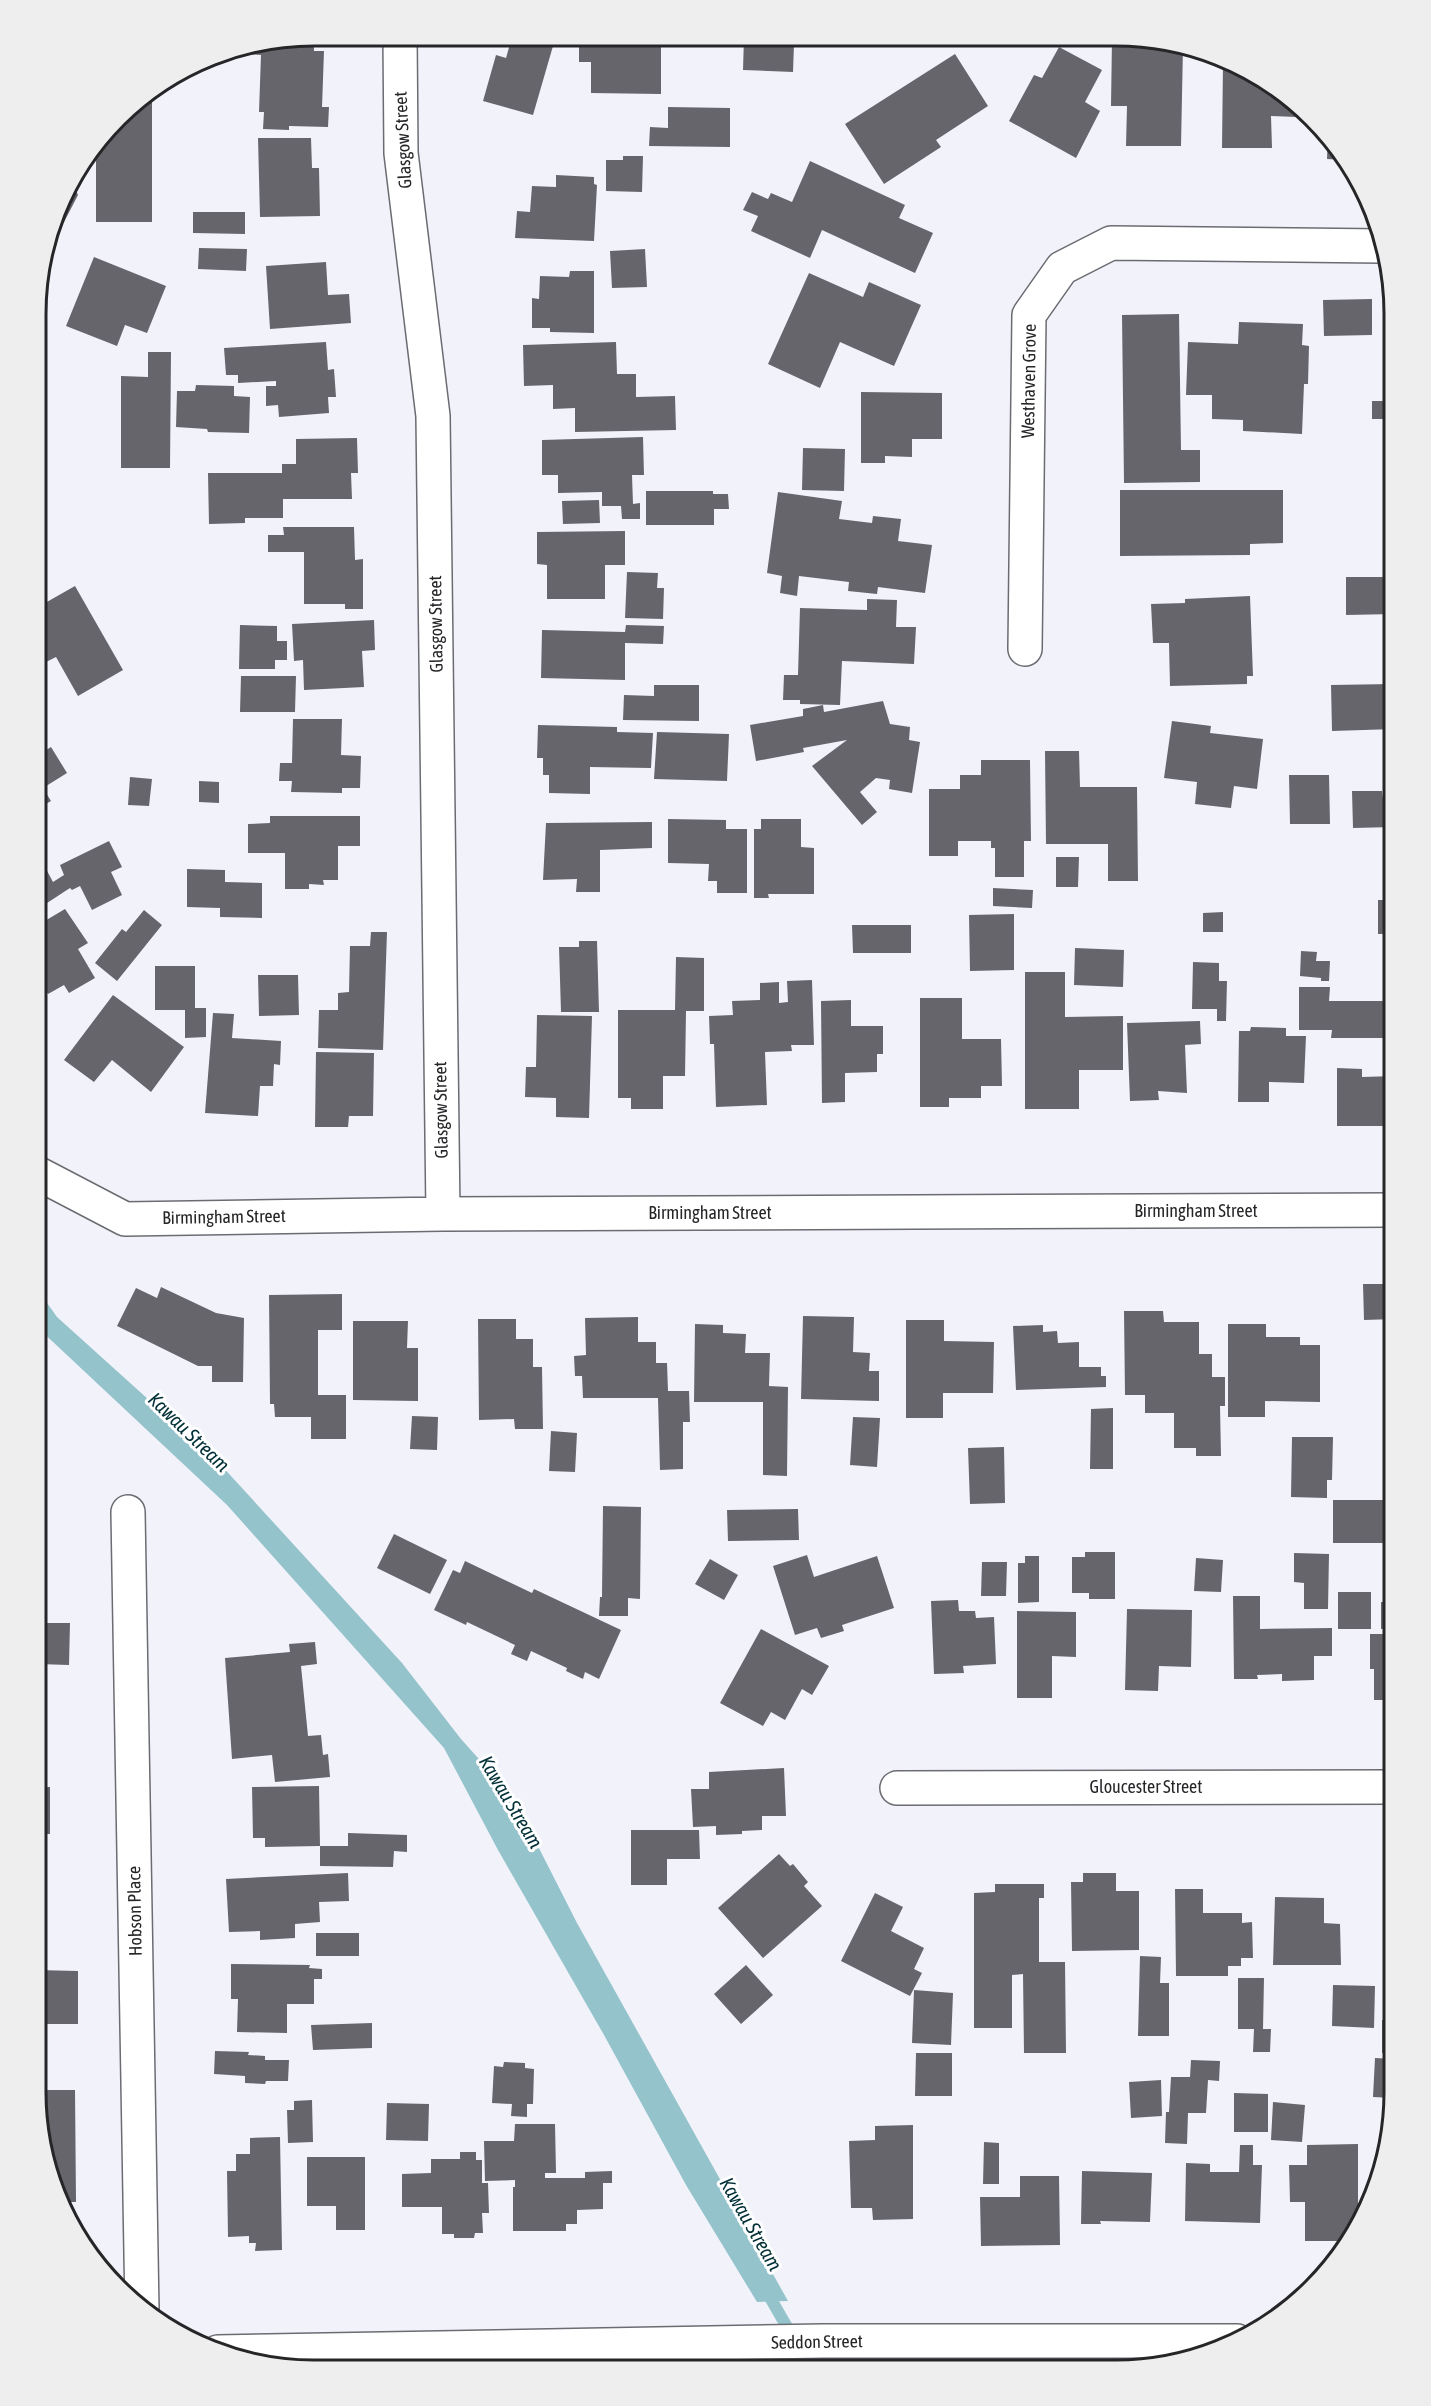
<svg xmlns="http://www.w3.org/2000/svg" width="1431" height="2406" viewBox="0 0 1431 2406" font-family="'Asap Condensed',sans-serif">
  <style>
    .water { fill: #95c3cc }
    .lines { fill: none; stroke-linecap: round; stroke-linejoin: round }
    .stream { stroke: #95c3cc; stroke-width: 12 }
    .building { fill: #66656b }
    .minor-casing { stroke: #6b6c72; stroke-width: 36 }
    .minor { stroke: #fff; stroke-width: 33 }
    .labels { text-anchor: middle; stroke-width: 6; stroke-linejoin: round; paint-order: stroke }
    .street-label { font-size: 18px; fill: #262629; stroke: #fff }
    .water-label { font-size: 20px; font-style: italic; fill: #033138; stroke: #fff }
    .rim { fill: none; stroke: #262629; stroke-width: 3 }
  </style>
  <rect width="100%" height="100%" fill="#f2f3fa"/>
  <!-- water -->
  <path class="water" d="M37,1274L45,1300L57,1317L220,1464L402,1663L461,1739L513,1797L577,1923L788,2301L757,2302L686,2185L604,2035L498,1850L444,1748L227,1505L37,1327Z"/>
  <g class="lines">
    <!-- stream -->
    <path class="stream" d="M764,2287L811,2369"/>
  </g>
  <!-- building -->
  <path class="building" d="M314,36V51H324L322,107H329L328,127L289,126V130L263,129L264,112H259L261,55L228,53Z
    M512,37H562V46H553L533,115L483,101L496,55L506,58Z
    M579,37H661V94L591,93V62H579Z
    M744,37H812V45L794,44L793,72L743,70Z
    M837,38H890V45L837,41Z
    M1112,38H1135V42H1165L1183,46L1181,146H1126L1127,106H1111Z
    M1059,47L1102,70L1085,102L1100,111L1076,158L1009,121L1034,75L1042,78Z
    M955,54L988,106L936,140L941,147L884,184L845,124Z
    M1223,62L1233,63L1286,94L1298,105L1297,117L1271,116L1272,148H1222Z
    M152,92V222H96V150L130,105Z
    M668,107L730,108V147L649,146L650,127L668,128Z
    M1328,135L1338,145L1346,160L1327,159Z
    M258,138H311L312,168H319L320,216L260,217Z
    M623,156H643L642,192L606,191V160H623Z
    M810,161L905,205L899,218L933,233L915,273L822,230L810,258L751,231L758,216L743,210L752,192L768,199L771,193L792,202Z
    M556,175L594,177V184L597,185L594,241L515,238L517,211L530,212L532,186L556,187Z
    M72,181L78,195L64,222L55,225L65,191Z
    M193,212H245V234L193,233Z
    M199,248L247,249L246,271L198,269Z
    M645,249L647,287L612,288L610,251Z
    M94,257L166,286L147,333L125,325L117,346L66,326Z
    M326,262L328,295L349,294L351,323L270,329L266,266Z
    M570,271H594V333L550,332V328H532V298L539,299L540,276L569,277Z
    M809,273L863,297L869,282L921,305L894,366L840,342L820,388L768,364Z
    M1372,299V335L1324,336L1323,300Z
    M1179,314L1181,450H1200V482L1124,483L1122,315Z
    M1239,322L1303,324L1302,345L1309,346L1308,384H1304L1302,434L1243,431V420L1212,419V395H1186L1188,342L1238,344Z
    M326,342L328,370L334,369L336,397H328L329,413L279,417L278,405L266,406V386H276V381L238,383V375H226L224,348Z
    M616,342L617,374H636V397L675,396L676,430L575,432V408L553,409V385L524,386L523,345Z
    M148,352H171L170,468H121V376L148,377Z
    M196,385L234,386V396L250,397L249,433L208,432L207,429L176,427L177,391H195Z
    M861,392L942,393V439H912V457L885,456V463H861Z
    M1372,401H1395V419H1372Z
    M643,437L644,475H632L633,504L640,503V519H622L621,506H602V492L558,493V475H542V440Z
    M357,438L358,473H351L352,499H283V518H245V523L209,524L208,473H282V464H296V439Z
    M803,448L845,449L844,491L802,490Z
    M1120,490H1283V543L1250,544V555L1120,556Z
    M646,491H713V494H728L729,509H714V525H646Z
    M778,492L842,501L839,519L872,523L873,516L901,519L898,541L932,545L925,593L878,587L877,594L848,591L849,582L799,576L797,596L780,593L782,576L767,573Z
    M599,500L600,523L563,524L562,501Z
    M1386,512H1395V555H1386Z
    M283,527H354L355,560L363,559V609H345V604H304V552H268V535H284Z
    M625,531V565H605V599H547V565L537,564V532Z
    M627,572L658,573L657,588H664L663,619L625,618Z
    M1346,577H1393L1395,614L1346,615Z
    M75,586L123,670L78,696L56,657L44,663L38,652V607Z
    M1250,596L1253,676H1247V684L1170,686L1169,643H1153L1151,604L1185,603V599Z
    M867,599L897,600L896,627H916L914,664L842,661L840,705L800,704V700H783L784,675H798L800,608L867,610Z
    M374,620L375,650L362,651L364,687L304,690L303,660L294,661L292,624Z
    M240,625L277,626V641H287V660H275V669H239Z
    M626,625L664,626L663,644L625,643V680L541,678L542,630L625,632Z
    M241,676H296L295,712H240Z
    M1393,684L1395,729L1332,731L1331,685Z
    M654,685H699V721L623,720L624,695L654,696Z
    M883,701L890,724L910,727L909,740L920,742L912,793L889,789L890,780L876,778L860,792L877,812L862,825L812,766L847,740L803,748L804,752L756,761L750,725L803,716V709L823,705L824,712Z
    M293,719H342L341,755L361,756L360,788H342V793L291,792L292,781H279L280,763H292Z
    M1172,721L1211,726L1210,733L1263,739L1257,789L1234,786L1231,808L1195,804L1197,782L1164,778Z
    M538,725L617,727V732L653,733L651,768L590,767V794L549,793V775H543V758H537Z
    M657,732L729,734L727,781L654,779Z
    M51,747L67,773L43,788L51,801L39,808L38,755Z
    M1045,751H1079L1080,787H1137L1138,881H1108V844H1046Z
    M981,760H1030L1031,841H1024V877H995V848H991V841H958V856H929V789H960V775H981Z
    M1289,775H1329L1330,824H1290Z
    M130,777L152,779L149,806L128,805Z
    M199,781L219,782V803L199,802Z
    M1352,791H1382L1383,799L1393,798L1394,827L1353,828Z
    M270,816H360V846H338V880H323L324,885L309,884V889H285V853H248V824L270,823Z
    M668,819L726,820V829H747V893H717V881H708L709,864L668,863Z
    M761,819H801V847L814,848V894H768L769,898H754V829H761Z
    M652,822V848L600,850V892H576L577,879L543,880L546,823Z
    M109,841L122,867L111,872L122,895L92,910L80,886L72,890L70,888L47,903L39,890L38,891V871L45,867L53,882L64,875L60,865Z
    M1056,857H1079L1078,887H1056Z
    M187,869L225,870V882L262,883V918L220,917V908L187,907Z
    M993,888L1033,890L1032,908L993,906Z
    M1378,900H1395V934H1378Z
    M65,909L88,943L78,949L95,978L69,993L64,985L48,994L37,979L38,925Z
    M144,910L162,925L117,981L95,963L122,929L126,932Z
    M1223,912V932H1203V913Z
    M1014,914V970L970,971L969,915Z
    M852,925H911V953H853Z
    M371,932H387L383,1050L318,1048L319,1010H338V993L349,992L350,946H370Z
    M579,941H597L599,1012H561L559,947H579Z
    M1075,948L1124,950L1123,987L1074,985Z
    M1301,951L1317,952L1316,961H1330L1329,981H1321V978L1300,976Z
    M676,957L704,958V1011H686L685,1076H663V1109H631V1098H618V1010H675Z
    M1193,962L1219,963V981H1227L1226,1021H1217V1009H1192Z
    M155,966H195V1008H206V1037L185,1038V1010H155Z
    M1025,972H1065V1017L1123,1016V1070H1079V1109H1025Z
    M258,975H298L299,1015L259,1016Z
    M812,980L814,1045H791L792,1051L765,1052L767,1105L716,1107L714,1044H710L709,1016L733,1015L732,1001L760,1000V983L779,982V1003L788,1002L787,981Z
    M1299,987H1330L1329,1001H1395V1038H1331L1332,1030H1299Z
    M113,995L184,1047L151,1092L112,1060L94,1082L64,1060Z
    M920,998H962V1039H1001L1002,1086H981V1098H949V1107H920Z
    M851,1000V1026H883V1054H877V1072L845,1073V1102L822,1103L821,1001Z
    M213,1013L234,1014L232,1038L281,1041L280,1065L274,1064L273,1086H260L258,1116L205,1113Z
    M537,1015L592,1016L589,1118L556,1117V1098L525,1097L526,1067H536Z
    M1200,1021L1201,1044L1185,1045L1187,1093L1158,1091L1159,1100L1130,1101L1127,1023Z
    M1251,1027L1286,1028V1036H1306L1304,1083L1269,1082V1102H1238L1239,1031H1250Z
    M316,1052L374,1053L373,1116H349L348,1127H315Z
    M1337,1068L1362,1069V1077L1395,1076V1126H1337Z
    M1363,1284H1395V1319L1364,1320Z
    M161,1287L216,1313L244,1318L243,1382H212V1366H198L117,1326L136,1288L157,1298Z
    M342,1294V1330H318V1395H346V1439H311V1417H275L274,1404H270L269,1295Z
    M1124,1311H1163L1164,1322H1199V1354H1212V1377H1225V1406H1220L1221,1456H1196V1448H1174V1413H1145V1395H1125Z
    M803,1316L854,1317L853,1352L870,1353L869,1371H879V1401L801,1399Z
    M638,1317V1342H656V1363H667L668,1391H689L690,1422H683V1469L660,1470L658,1398H583L582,1376H575L574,1356L586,1355L585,1318Z
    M478,1319H516V1339H533V1367H542L543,1429H515L514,1419L479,1420Z
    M906,1320H944V1341L994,1342L993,1393H943V1418H906Z
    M353,1321H408L407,1348H418V1401L353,1400Z
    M695,1324L723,1325V1333L746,1334L745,1353H770L769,1386L788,1387L787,1476L763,1475V1402H694Z
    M1228,1324H1266V1337H1300V1345H1320V1402L1265,1401V1417H1228Z
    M1043,1325V1332L1057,1331L1058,1343L1079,1342V1367H1101V1376H1106V1387L1016,1390L1013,1326Z
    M1113,1408V1469H1090L1091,1409Z
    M412,1416L438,1417L437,1450L410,1449Z
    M853,1417L880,1418L877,1467L850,1465Z
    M551,1431L577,1433L575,1472L549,1471Z
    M1292,1437H1333L1332,1480H1327V1498L1291,1497Z
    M1004,1447L1005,1503L970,1504L968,1448Z
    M1333,1500H1395V1543H1333Z
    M603,1506L641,1507L640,1599L628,1598V1616H599L600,1597H602Z
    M798,1509L799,1540L728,1541L727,1510Z
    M394,1534L447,1560L430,1594L377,1568Z
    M1085,1552H1115V1599H1089V1593H1072V1557H1085Z
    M1294,1553L1329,1554L1328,1609H1304V1583L1294,1582Z
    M807,1555L814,1577L877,1556L894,1608L842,1625L844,1631L821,1638L817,1628L795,1635L773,1566Z
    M1025,1556H1039V1602L1018,1603V1563H1025Z
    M1196,1558L1223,1560L1221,1592L1194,1591Z
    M710,1559L738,1575L724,1600L695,1584Z
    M465,1561L532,1593L534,1589L621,1630L599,1679L585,1672L583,1679L566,1671L567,1668L531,1651L527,1661L511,1654L515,1645L467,1622L466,1625L434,1610L453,1570L460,1573Z
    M982,1562H1007L1006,1596H981Z
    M1338,1592H1371V1629H1338Z
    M1233,1596H1260V1629L1332,1628V1656H1314V1680L1282,1681V1674L1257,1675L1258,1679H1234Z
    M958,1600L959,1611H975L976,1618L994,1617L996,1664L963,1666L964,1673L934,1674L931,1601Z
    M1381,1602H1395V1628L1381,1629Z
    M1127,1609L1192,1610L1191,1667L1159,1666L1158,1691L1125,1690Z
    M1017,1611L1076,1612V1657L1052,1656V1698H1017Z
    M37,1623H70L69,1665L37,1664Z
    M761,1629L829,1666L812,1695L802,1689L785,1720L771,1712L763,1726L720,1703Z
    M1370,1634H1395V1700H1374V1669H1370Z
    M315,1642L317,1664L301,1666L308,1736L321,1735L323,1755L328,1754L330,1777L275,1782L272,1755L232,1759L225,1658L290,1652L289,1644Z
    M37,1698H39L38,1720H36Z
    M784,1768L786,1816H762V1830L742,1831V1834L716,1835V1826L693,1827L691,1789H709V1772Z
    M319,1786L320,1846L265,1847V1838H253L252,1787Z
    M36,1787H50V1834H43V1852H36Z
    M631,1830H699L700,1859H667V1885H631Z
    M348,1833L407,1835V1852L394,1851L393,1867L320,1866V1846H348Z
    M779,1854L790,1866L793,1864L808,1882L804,1886L822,1906L763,1958L718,1908Z
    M348,1873L349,1901L319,1902L320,1922L295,1924V1938L260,1940V1931L229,1932L226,1879Z
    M1083,1873H1116V1891H1139V1950L1072,1951L1071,1882H1083Z
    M1391,1878H1394V1942H1390Z
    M995,1884H1044V1898H1039V1962H1065L1066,2053H1024L1023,1974L1012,1975V2028H974V1893L995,1892Z
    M1175,1889H1203V1913H1242V1923L1252,1922L1253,1958H1241V1966H1228V1976H1176Z
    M875,1893L903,1907L891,1931L924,1948L914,1969L922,1973L910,1996L841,1961Z
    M1275,1897L1324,1898V1923L1340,1924L1341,1965H1273Z
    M316,1933H359V1956H316Z
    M1140,1956L1161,1957L1160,1983H1169V2036H1138Z
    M231,1964L310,1965L309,1968L322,1969V1979H314V2004H287V2033L237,2032L238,1999H231Z
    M746,1965L773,1995L741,2024L714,1994Z
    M36,1970L78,1971V2024H36Z
    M1238,1978H1264L1263,2029H1271L1270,2052H1253L1254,2029H1238Z
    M1333,1985L1375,1986L1374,2028L1332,2026Z
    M914,1990L953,1993L951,2045L912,2043Z
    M1382,2020H1394V2053H1382Z
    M372,2023V2048L313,2050L311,2025Z
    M215,2051L249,2052L248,2055L265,2056V2060H289L288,2081H266L265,2084L245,2083V2076L214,2074Z
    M916,2053H952V2096H915Z
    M1375,2058L1394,2059V2098L1373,2097Z
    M1191,2060L1220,2061L1219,2081L1208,2080L1206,2113H1188L1187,2144L1165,2143L1166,2112H1169L1171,2077H1190Z
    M504,2062L525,2063V2068L534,2069L533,2104H527V2117L511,2116L512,2104L492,2103L494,2066L503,2067Z
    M1161,2080L1162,2116L1131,2118L1129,2082Z
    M36,2090H75L76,2202H59L57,2198Z
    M1234,2093L1268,2094V2132H1234Z
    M312,2100L313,2142L288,2143L287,2110H294V2101Z
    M1273,2102L1305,2105L1302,2142L1271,2140Z
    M387,2103L429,2104L428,2141L386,2140Z
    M515,2124H555L556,2173H545V2178H585V2172L612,2171V2183H603V2209L577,2210V2224H566V2231H513V2187H515V2180L485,2181L484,2141H514Z
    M913,2125V2219L873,2220L872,2208H851L849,2141L875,2140V2126Z
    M280,2137L282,2250L255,2251L256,2243H249V2236L228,2237L227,2171H236V2154H250V2138Z
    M984,2142L999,2143V2184H983Z
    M1358,2144V2223L1348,2241H1305V2202H1290L1289,2165H1307V2145Z
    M1240,2145H1253V2165H1262L1260,2223L1185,2221L1186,2163L1210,2164V2172H1239Z
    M460,2152H476V2160H482V2183H488L489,2213H482L483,2233H475L474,2238H454V2234H442V2207H402V2174L431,2173V2159H460Z
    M1380,2155H1385L1382,2174H1381Z
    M307,2157H365V2230H336V2206H307Z
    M1082,2171L1152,2173L1150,2222L1100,2221L1101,2224H1081Z
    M1020,2176H1059L1060,2245L981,2246L980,2197H1020Z"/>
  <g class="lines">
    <!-- minor casing -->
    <g class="minor-casing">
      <path id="minor" d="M400,36L401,153L433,416L443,1214
        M1025,649L1029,315L1062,268L1111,243L1382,246
        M37,1173L125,1219L443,1214L1395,1210
        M128,1512L142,2310
        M897,1788L1394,1787
        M218,2352L823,2341H1237"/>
    </g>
    <!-- minor -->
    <use href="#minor" class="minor"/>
  </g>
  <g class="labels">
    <!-- street labels -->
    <g class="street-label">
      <text transform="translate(403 140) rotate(-93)" y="6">Glasgow Street</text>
      <text transform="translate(1029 381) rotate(-89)" y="6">Westhaven Grove</text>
      <text transform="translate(436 624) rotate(-91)" y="6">Glasgow Street</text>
      <text transform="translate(441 1110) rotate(-91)" y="6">Glasgow Street</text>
      <text x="1196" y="1217">Birmingham Street</text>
      <text x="710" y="1219">Birmingham Street</text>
      <text transform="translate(224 1217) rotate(-1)" y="6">Birmingham Street</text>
      <text x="1146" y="1793">Gloucester Street</text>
      <text transform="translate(135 1911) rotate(-91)" y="6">Hobson Place</text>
      <text transform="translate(817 2342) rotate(-1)" y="6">Seddon Street</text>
    </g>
    <!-- water labels -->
    <g class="water-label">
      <text transform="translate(189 1432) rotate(44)" y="7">Kawau Stream</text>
      <text transform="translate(511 1802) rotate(59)" y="7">Kawau Stream</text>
      <text transform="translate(751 2224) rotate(60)" y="7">Kawau Stream</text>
    </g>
  </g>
  <!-- crop -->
  <path d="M0 0H1431V2406H0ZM314 46H1116A268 268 0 0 1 1384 314V2092A268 268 0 0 1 1116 2360H314A268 268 0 0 1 46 2092V314A268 268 0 0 1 314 46Z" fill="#eee" fill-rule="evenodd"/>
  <path class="rim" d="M314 46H1116A268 268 0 0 1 1384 314V2092A268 268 0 0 1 1116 2360H314A268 268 0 0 1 46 2092V314A268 268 0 0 1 314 46Z"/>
</svg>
